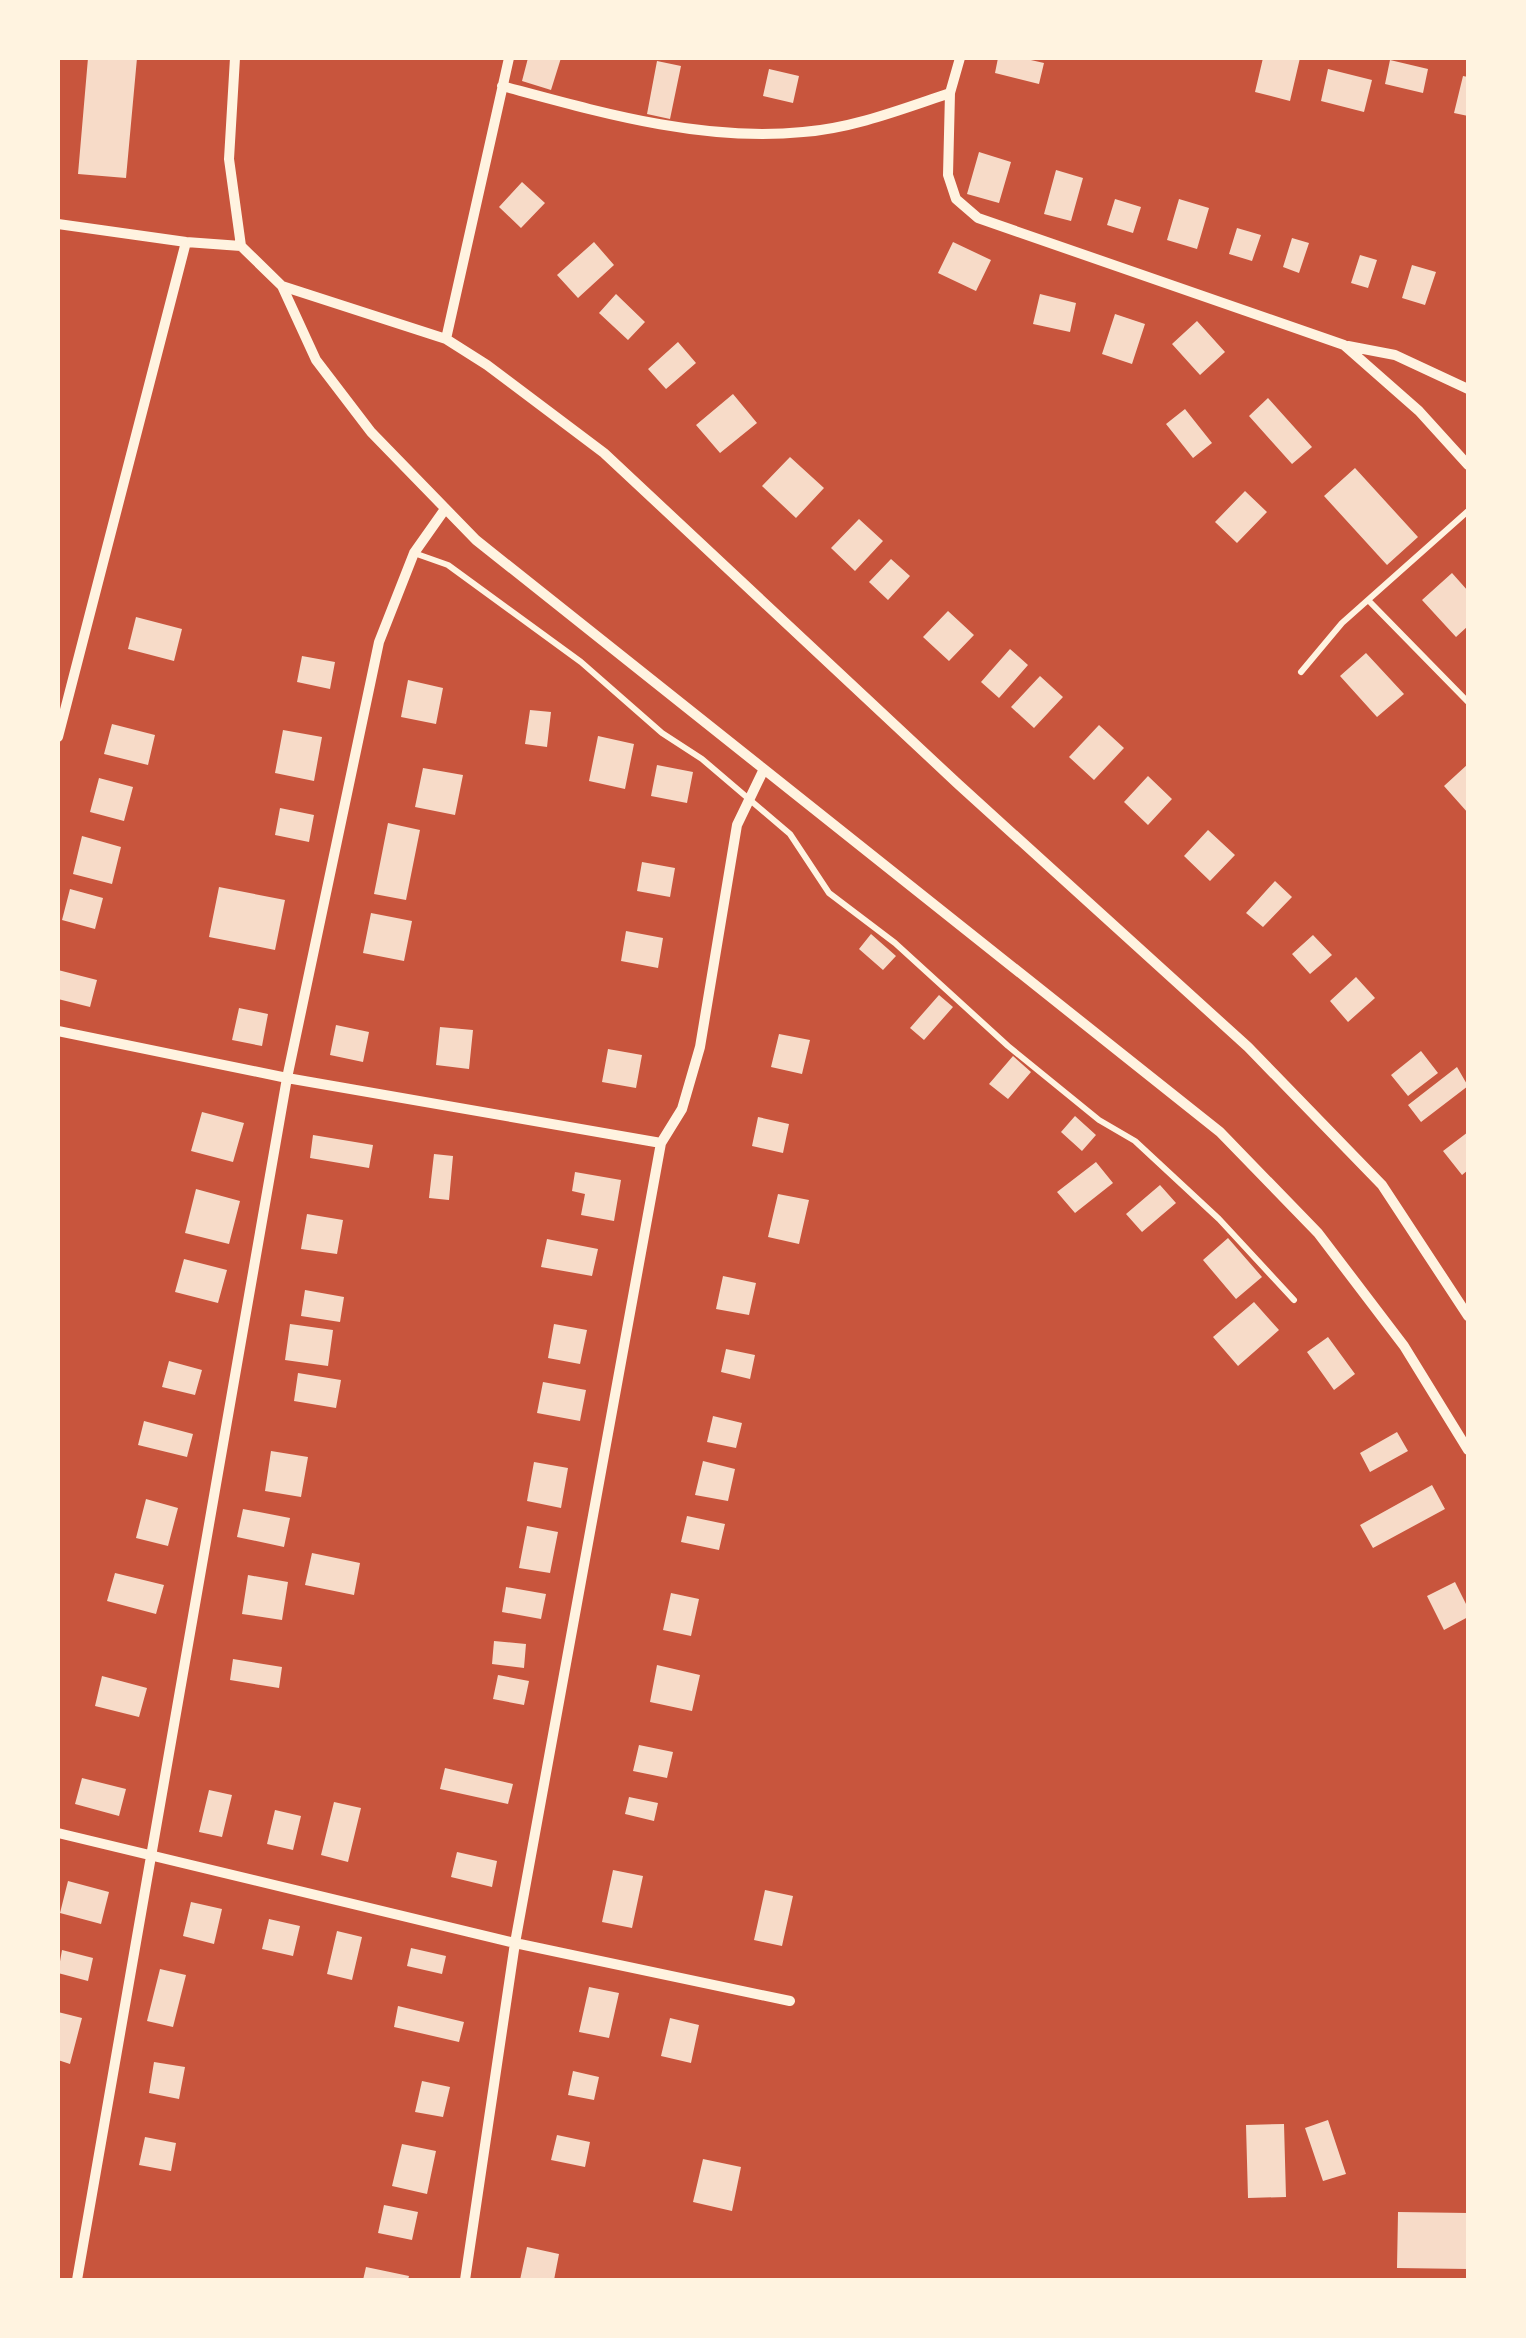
<svg xmlns="http://www.w3.org/2000/svg" width="1526" height="2338" font-family="'Alegreya Sans',sans-serif">
<style>
.building{fill:#f7dbc8}
.lines{fill:none;stroke-linecap:round;stroke-linejoin:round}
.service{stroke:#fff3e0;stroke-width:6}
.minor{stroke:#fff3e0;stroke-width:10}
</style>
<rect width="100%" height="100%" fill="#c8553d"/>
<!-- building -->
<path class="building" d="M88,58H137L126,178L78,174Z
M528,58H561L551,90L522,81Z
M998,58H1022L1044,63L1039,84L995,73Z
M1263,58H1300L1290,101L1255,92Z
M1390,60L1428,69L1423,93L1385,84Z
M657,61L681,66L670,119L647,114Z
M769,69L799,76L793,103L763,96Z
M1328,69L1372,80L1364,112L1321,101Z
M1463,76L1468,77V116L1454,113Z
M979,152L1011,162L999,203L967,194Z
M1056,170L1083,178L1071,221L1044,214Z
M522,182L545,203L521,228L499,207Z
M1115,199L1141,207L1133,233L1107,225Z
M1179,199L1209,208L1197,249L1167,240Z
M1237,228L1261,235L1252,261L1229,254Z
M1292,238L1309,243L1299,273L1283,267Z
M594,242L614,265L578,298L557,275Z
M953,242L991,260L976,291L938,273Z
M1360,255L1377,260L1368,288L1351,283Z
M1412,265L1436,272L1425,305L1402,298Z
M616,294L645,322L628,340L599,313Z
M1040,294L1076,303L1070,332L1033,324Z
M1115,314L1145,324L1132,364L1102,354Z
M1197,321L1225,352L1200,375L1172,344Z
M678,342L696,363L666,389L648,369Z
M733,394L757,423L720,453L696,425Z
M1268,398L1312,447L1292,464L1249,416Z
M1185,409L1212,443L1193,458L1166,424Z
M790,457L824,488L796,518L762,486Z
M1355,468L1418,537L1387,565L1324,496Z
M1245,491L1267,512L1237,543L1215,522Z
M859,519L883,541L855,571L831,548Z
M891,559L910,576L888,600L869,582Z
M1452,573L1468,591V626L1456,637L1422,600Z
M948,611L974,635L949,661L923,637Z
M136,617L182,629L174,661L128,649Z
M1010,649L1028,665L999,698L981,682Z
M1366,653L1404,694L1377,717L1340,676Z
M302,656L335,662L330,689L297,682Z
M1040,676L1063,697L1034,728L1011,707Z
M408,680L443,688L436,724L401,717Z
M530,710L551,712L547,747L525,744Z
M112,724L155,735L148,765L104,754Z
M1099,725L1124,748L1094,780L1069,757Z
M283,730L322,737L314,781L275,773Z
M598,736L634,744L625,789L589,781Z
M1468,764V813L1444,786Z
M657,765L693,772L687,803L651,796Z
M423,768L463,775L455,815L415,807Z
M1148,776L1172,799L1148,825L1124,802Z
M99,778L133,787L124,821L90,812Z
M280,808L314,815L309,842L275,835Z
M388,823L420,830L406,900L374,894Z
M1208,830L1235,855L1210,881L1184,856Z
M82,836L121,847L112,884L73,874Z
M642,862L675,868L670,897L637,891Z
M1275,881L1292,897L1263,927L1246,913Z
M219,887L285,900L275,950L209,937Z
M70,889L103,898L95,929L62,920Z
M371,913L412,921L404,961L363,953Z
M626,931L663,938L658,968L621,961Z
M871,934L896,956L883,970L859,949Z
M1313,935L1332,955L1310,974L1292,954Z
M58,970L97,980L90,1007L58,999Z
M1356,977L1375,998L1348,1022L1330,1001Z
M939,995L953,1007L924,1040L910,1028Z
M239,1008L268,1014L262,1046L232,1040Z
M336,1025L369,1032L363,1062L330,1055Z
M440,1027L473,1030L469,1069L436,1065Z
M779,1034L810,1040L802,1074L771,1067Z
M608,1049L642,1055L636,1088L602,1082Z
M1421,1051L1438,1073L1408,1096L1391,1075Z
M1013,1056L1031,1072L1008,1099L989,1084Z
M1457,1067L1468,1086L1421,1122L1408,1105Z
M202,1112L244,1123L233,1162L191,1151Z
M1075,1116L1096,1135L1082,1151L1061,1132Z
M758,1117L789,1124L783,1153L752,1146Z
M1468,1132V1170L1462,1175L1443,1151Z
M313,1135L373,1145L369,1168L310,1158Z
M434,1154L453,1156L449,1200L429,1198Z
M1096,1162L1113,1183L1075,1213L1057,1192Z
M575,1172L621,1180L614,1221L581,1215L585,1194L572,1191Z
M1160,1185L1176,1203L1142,1232L1126,1214Z
M196,1189L240,1201L229,1244L185,1233Z
M778,1194L809,1200L799,1244L768,1237Z
M307,1214L343,1220L337,1254L301,1249Z
M1228,1238L1262,1277L1236,1299L1203,1260Z
M547,1239L598,1249L592,1276L541,1267Z
M184,1259L227,1270L218,1303L175,1292Z
M723,1276L756,1283L749,1315L716,1309Z
M305,1290L344,1297L340,1322L301,1316Z
M1254,1302L1279,1330L1238,1366L1213,1337Z
M290,1324L333,1330L328,1366L285,1360Z
M554,1324L587,1330L580,1364L548,1358Z
M1328,1337L1355,1374L1334,1390L1307,1352Z
M726,1349L755,1355L750,1379L721,1372Z
M169,1361L202,1370L195,1395L162,1387Z
M298,1373L341,1380L336,1408L294,1401Z
M543,1382L586,1390L580,1421L537,1413Z
M713,1416L742,1423L736,1448L707,1442Z
M144,1421L193,1434L187,1457L138,1445Z
M1397,1432L1408,1451L1370,1472L1360,1453Z
M271,1451L308,1457L301,1497L265,1491Z
M703,1461L735,1469L728,1501L695,1495Z
M534,1462L568,1468L561,1508L527,1501Z
M1432,1485L1445,1509L1373,1548L1360,1525Z
M146,1499L178,1508L168,1546L136,1538Z
M243,1509L290,1518L284,1547L237,1537Z
M687,1516L725,1524L719,1550L681,1542Z
M527,1526L558,1532L550,1573L519,1568Z
M312,1553L360,1563L354,1595L305,1585Z
M115,1573L164,1585L156,1614L107,1601Z
M248,1575L288,1582L282,1620L242,1614Z
M1455,1582L1468,1608V1617L1444,1630L1427,1596Z
M506,1587L546,1594L541,1619L502,1612Z
M671,1593L699,1599L691,1636L663,1630Z
M494,1641L526,1644L524,1668L492,1664Z
M233,1659L282,1667L279,1688L230,1680Z
M657,1665L700,1675L692,1711L650,1702Z
M498,1675L529,1681L524,1705L493,1699Z
M102,1676L147,1688L139,1717L95,1706Z
M639,1745L673,1752L667,1778L633,1771Z
M445,1768L513,1784L508,1804L440,1789Z
M82,1778L126,1789L119,1816L75,1804Z
M209,1790L232,1795L222,1837L199,1832Z
M629,1797L658,1803L654,1821L625,1814Z
M334,1802L361,1808L348,1862L321,1855Z
M275,1810L301,1816L293,1850L267,1844Z
M457,1852L497,1861L492,1887L451,1877Z
M613,1870L643,1876L632,1928L602,1922Z
M68,1881L109,1892L101,1924L60,1913Z
M765,1890L793,1896L782,1946L754,1940Z
M191,1902L222,1909L214,1944L183,1936Z
M269,1919L300,1926L293,1956L262,1949Z
M337,1931L362,1937L352,1980L327,1974Z
M411,1948L446,1956L442,1974L407,1966Z
M62,1950L93,1958L88,1981L58,1973Z
M160,1969L186,1975L173,2027L147,2021Z
M589,1987L619,1993L609,2038L579,2032Z
M398,2006L464,2022L459,2042L394,2027Z
M58,2012L82,2018L70,2064L58,2060Z
M670,2018L699,2025L691,2063L661,2056Z
M154,2062L185,2067L179,2099L149,2093Z
M573,2071L599,2077L594,2100L568,2095Z
M422,2081L450,2087L443,2117L415,2112Z
M1328,2120L1346,2174L1323,2181L1305,2128Z
M1284,2124L1286,2197L1248,2198L1246,2125Z
M557,2135L590,2142L585,2167L551,2160Z
M145,2137L176,2143L171,2171L139,2165Z
M402,2144L436,2151L427,2194L392,2186Z
M703,2159L741,2167L732,2211L693,2202Z
M384,2205L418,2212L412,2240L378,2233Z
M1398,2212L1468,2213V2269L1397,2268Z
M527,2247L559,2254L554,2280H520Z
M366,2267L409,2276L408,2280H363Z"/>
<g class="lines">
<!-- service -->
<path class="service" d="M414,553L448,565L581,662L662,733L702,759L790,834L829,893L895,943L1008,1046L1099,1120L1135,1141L1219,1219L1294,1300
M1369,601L1468,702
M1301,672L1342,623L1468,511"/>
<!-- minor -->
<path class="minor" d="M235,58L229,159L241,246L282,286L316,360L371,432L476,540L1220,1132L1318,1233L1404,1346L1468,1450
M502,86C599,112 701,142 803,132C854,128 902,109 950,93L948,175L956,199L978,218L1344,345L1419,411L1468,465
M950,93L960,58
M58,224L186,242L241,246
M282,286L446,339L487,365L604,453L958,784L1248,1047L1382,1185L1468,1316
M446,339L509,58
M1348,346L1395,355L1468,389
M58,737L186,242
M58,1031L287,1078L661,1143
M58,1833L515,1943L790,2001
M77,2280L287,1078L379,642L414,553L445,509
M465,2280L515,1943L661,1143L682,1109L700,1047L737,825L764,769"/>
</g>
<!-- border -->
<rect width="1526" height="2338" fill="none" stroke="#fff3e0" stroke-width="120"/>
</svg>
